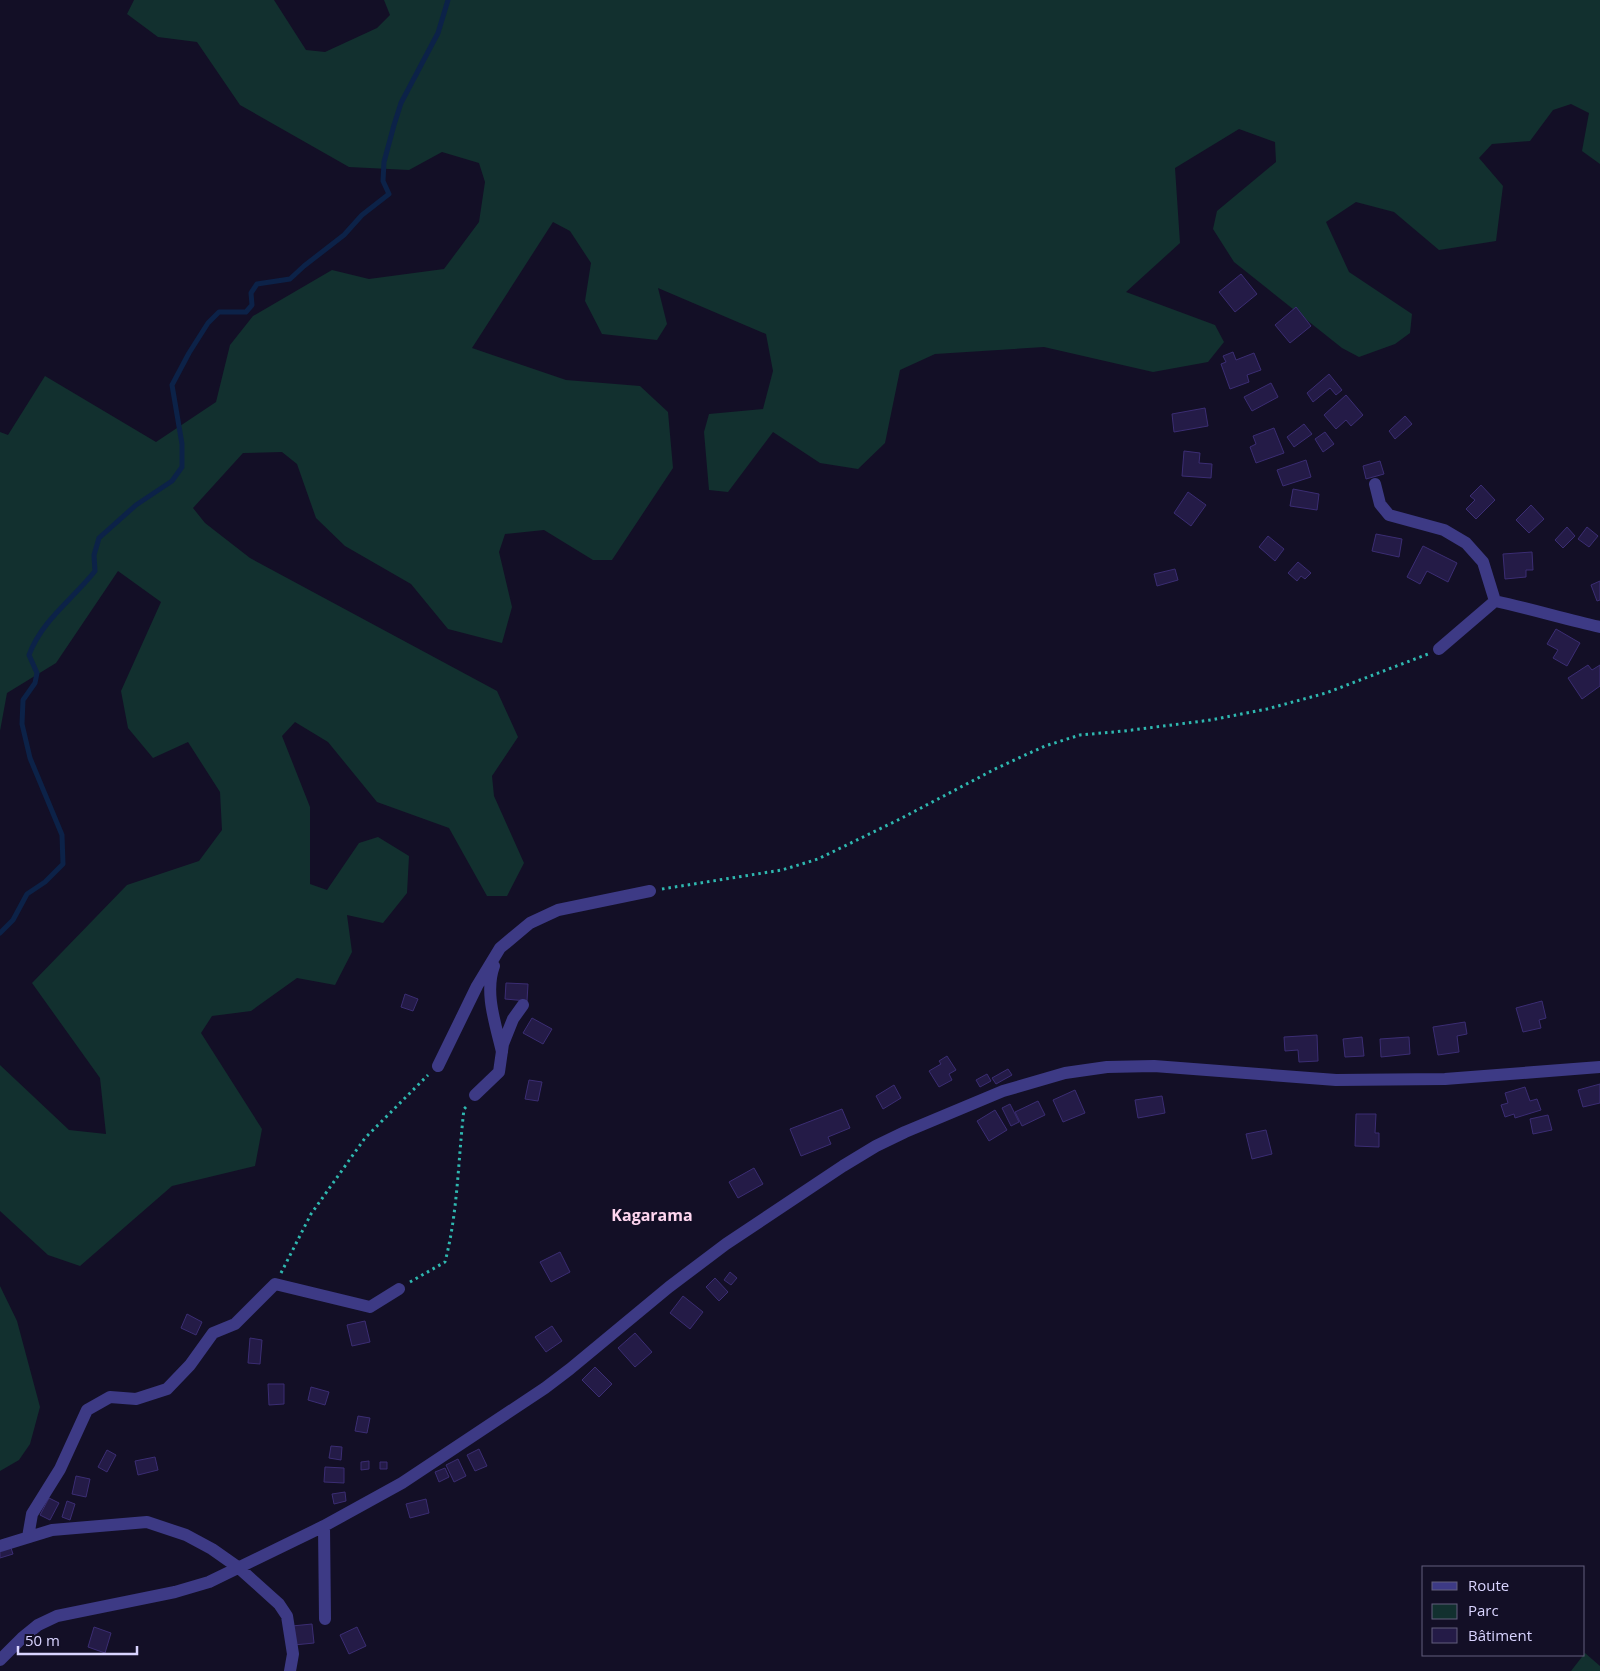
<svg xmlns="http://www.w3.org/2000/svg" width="1600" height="1671" font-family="'Open Sans',sans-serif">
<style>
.green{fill:#12302f}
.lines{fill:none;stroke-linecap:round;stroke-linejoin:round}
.stream{stroke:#0c2248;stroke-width:5}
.building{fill:#241b47;stroke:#3b2d73}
.path{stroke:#2fb8b0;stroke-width:3;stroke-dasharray:2.5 4;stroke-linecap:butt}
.street{stroke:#3d3a85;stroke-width:12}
.labels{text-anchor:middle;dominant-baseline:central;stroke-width:4;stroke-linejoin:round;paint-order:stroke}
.quarter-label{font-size:16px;font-weight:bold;fill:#ffd6f0;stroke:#130f26}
</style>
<rect width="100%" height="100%" fill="#130f26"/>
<!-- green -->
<path class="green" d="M134,0H274L306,50L325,52L377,28L390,15L384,0H1600V164L1582,151L1589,113L1571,104L1553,110L1530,141L1492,144L1479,158L1503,186L1496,241L1439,250L1394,212L1356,202L1326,222L1349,272L1412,314L1410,333L1395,344L1359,357L1342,348L1234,262L1213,229L1217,211L1276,162L1275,142L1239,129L1175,168L1180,243L1126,292L1215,325L1224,342L1208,362L1153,372L1044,347L935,354L900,370L885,443L858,469L820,463L773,432L728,492L709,490L704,432L709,414L763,409L773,371L766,334L658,288L667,324L657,340L602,334L585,301L591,263L570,231L553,222L472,348L566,380L640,386L668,412L673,468L612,560H593L544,530L505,534L499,552L512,607L502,643L448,629L411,584L345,546L316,518L297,464L282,452L243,453L193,508L205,523L250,558L497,691L518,737L492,776L494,796L524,863L507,896H487L449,828L377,802L328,742L295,722L282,736L310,807V884L327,890L359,843L378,837L409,856L407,893L383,923L347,915L352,952L335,985L297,978L251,1011L212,1016L201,1033L262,1129L255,1166L172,1186L80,1266L48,1255L0,1211V1065L69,1130L106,1134L100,1078L32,983L127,885L199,861L222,830L220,792L188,742L153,758L128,728L121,691L161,602L118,571L56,663L7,693L0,731V432L8,435L45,376L156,442L216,402L230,345L253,316L332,270L369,279L444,269L479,222L485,182L479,163L442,152L409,170L349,167L240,105L197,42L158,37L127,14Z
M0,1286L17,1321L40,1407L30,1444L19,1460L0,1471Z
M1585,1653L1600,1666V1671H1571Z"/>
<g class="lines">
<!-- stream -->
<path class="stream" d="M0,933L13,920L27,894L45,882L63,864L62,835L30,758L22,724L23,700L35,683L37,673L29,655C42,620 73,599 95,571L94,555L99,538L136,505L172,481L182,467V444L172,385L189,353L208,323L219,312H246L252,305L251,293L257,284L290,279L304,266L344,235L362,215L389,194L383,181L384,162L394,125L401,103L438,33L448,0"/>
</g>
<!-- building -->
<path class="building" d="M1241,274L1257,294L1235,312L1219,292Z
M1296,307L1311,326L1290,343L1275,325Z
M1233,352L1236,360L1254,353L1261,370L1247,375L1249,382L1230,389L1221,364L1226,362L1223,356Z
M1329,374L1342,390L1336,395L1330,388L1313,402L1307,393Z
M1271,383L1278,397L1252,411L1244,397Z
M1346,395L1363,415L1351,426L1346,420L1336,429L1324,415Z
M1205,408L1208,426L1174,432L1172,414Z
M1405,416L1412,424L1395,439L1389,431Z
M1304,424L1312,434L1294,447L1287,437Z
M1274,428L1284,453L1256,463L1250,447L1256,444L1253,436Z
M1325,432L1334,444L1323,452L1315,439Z
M1184,451L1200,453L1199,463L1212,464L1211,478L1182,476Z
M1306,460L1311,477L1283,486L1277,470Z
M1380,461L1384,474L1366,479L1363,466Z
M1481,485L1495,500L1476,519L1466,509L1475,500L1470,496Z
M1293,489L1319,494L1317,510L1290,506Z
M1188,492L1206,505L1191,526L1174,513Z
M1531,505L1544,519L1529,533L1516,520Z
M1567,527L1575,536L1563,548L1555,540Z
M1587,527L1598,536L1589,547L1578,539Z
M1376,534L1402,539L1399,557L1372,551Z
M1268,536L1284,549L1275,561L1259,547Z
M1423,546L1457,563L1448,582L1427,571L1420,584L1407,577Z
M1532,552L1533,570H1526V577L1505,579L1503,554Z
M1298,562L1311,573L1305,579L1301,576L1297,581L1288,573Z
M1175,569L1178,580L1157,586L1154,574Z
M1600,581V600L1597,601L1591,585Z
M1556,629L1580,643L1567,666L1553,658L1558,650L1547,644Z
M1588,665L1592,670L1600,665V686L1582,699L1568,678Z
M506,983L528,984L527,1001L505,999Z
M405,994L418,999L413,1011L401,1007Z
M1542,1001L1546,1018L1539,1020L1541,1028L1523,1032L1516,1008Z
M532,1018L552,1029L543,1044L523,1033Z
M1465,1022L1467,1034L1457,1036L1459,1052L1438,1055L1433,1027Z
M1317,1035L1318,1061L1299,1062L1298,1050L1285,1051L1284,1037Z
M1362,1037L1364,1056L1345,1057L1343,1039Z
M1409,1037L1410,1054L1381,1057L1380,1039Z
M947,1056L956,1070L949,1074L952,1080L939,1087L929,1071L941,1064L939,1061Z
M1008,1069L1012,1075L996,1084L992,1078Z
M987,1074L991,1081L980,1087L976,1080Z
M529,1080L542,1082L538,1101L525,1099Z
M1600,1084V1103L1583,1107L1578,1090Z
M894,1085L901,1098L883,1109L876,1096Z
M1525,1087L1530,1101L1537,1099L1541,1110L1515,1118L1514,1114L1505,1117L1501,1105L1508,1103L1505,1093Z
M1075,1090L1085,1113L1063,1122L1053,1100Z
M1162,1096L1165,1113L1138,1118L1135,1100Z
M1038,1101L1045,1115L1022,1126L1015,1112Z
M1010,1104L1019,1122L1011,1126L1002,1108Z
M842,1109L850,1128L828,1137L831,1144L801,1156L790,1129Z
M995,1110L1007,1130L989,1141L977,1121Z
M1356,1114H1376L1375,1133H1379V1147L1355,1146Z
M1548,1115L1552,1130L1533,1134L1530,1119Z
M1266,1130L1272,1154L1252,1159L1246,1134Z
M754,1168L763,1184L738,1198L729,1182Z
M560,1252L570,1272L551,1282L540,1262Z
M730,1272L737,1278L731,1285L724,1280Z
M715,1278L728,1292L719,1301L706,1287Z
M683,1296L703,1312L690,1329L670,1313Z
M187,1314L202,1322L196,1335L181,1328Z
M365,1321L370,1342L352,1346L347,1325Z
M552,1326L562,1341L546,1352L535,1337Z
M635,1333L652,1352L635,1367L618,1348Z
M250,1338L262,1340L260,1364L248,1363Z
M595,1367L612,1384L599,1397L582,1380Z
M268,1384H284V1404L269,1405Z
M311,1387L329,1392L325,1405L308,1400Z
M358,1416L370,1418L367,1433L355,1431Z
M331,1446L342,1447L341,1460L329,1458Z
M479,1449L487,1466L475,1471L467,1455Z
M107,1450L116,1455L107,1472L98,1467Z
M155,1457L158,1470L138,1475L135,1461Z
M458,1459L466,1476L454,1482L446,1465Z
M369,1461V1469L361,1470V1462Z
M380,1462H387V1469H380Z
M325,1467L344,1468V1483L324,1482Z
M445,1468L449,1477L439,1482L435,1472Z
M76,1476L90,1479L86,1497L72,1494Z
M345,1492L346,1501L334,1504L332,1494Z
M49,1498L59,1503L50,1520L40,1515Z
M426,1499L429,1513L410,1518L406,1504Z
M67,1501L75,1504L70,1520L62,1517Z
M10,1545L13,1554L0,1558V1549Z
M312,1624L314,1643L294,1645L292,1626Z
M94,1627L111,1633L105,1653L88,1647Z
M357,1627L366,1646L349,1654L340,1635Z"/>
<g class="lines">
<!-- path -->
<path class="path" d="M662,889L782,870L818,859L900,819L997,768L1045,746L1080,735L1124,731L1211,720L1267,709L1326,693L1428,654
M281,1273L311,1214L365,1138L428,1075
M410,1282L445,1262C458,1212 458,1160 464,1109L467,1106"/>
<!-- street -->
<path class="street" d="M1375,484L1380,504L1389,515L1444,530L1466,543L1483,562L1495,601C1531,609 1565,619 1600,627
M1439,649L1495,601
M494,966C484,993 496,1025 502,1052
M438,1066L477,986L500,948L530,923L558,910L650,891
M475,1095L499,1072L503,1044L513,1019L523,1005
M324,1526L325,1619
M28,1537L32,1514L60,1469L87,1410L110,1397L136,1399L167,1389L190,1365L213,1333L235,1324L275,1284L370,1307L399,1289
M0,1546L52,1530L147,1522L186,1535L212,1549L239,1568L279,1604L287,1616L293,1654L290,1671
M0,1660L22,1638L38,1625L57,1616L175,1592L209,1582L324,1526L402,1483L545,1388L570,1369L669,1287L726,1244L843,1166L876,1146L905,1132L1003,1091L1065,1073L1107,1067L1154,1066L1336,1080L1445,1079L1600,1067"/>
</g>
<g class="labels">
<!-- quarter labels -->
<g class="quarter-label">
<text x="652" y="1215">Kagarama</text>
</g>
</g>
<!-- legend -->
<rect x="1422" y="1566" width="162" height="90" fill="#130f26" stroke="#625e7d"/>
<rect x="1432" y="1582" width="25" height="8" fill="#3d3a85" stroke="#625e7d"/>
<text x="1468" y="1591" font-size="15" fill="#d9d4ff">Route</text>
<rect x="1432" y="1604" width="25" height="15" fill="#12302f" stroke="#625e7d"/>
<text x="1468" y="1616" font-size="15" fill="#d9d4ff">Parc</text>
<rect x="1432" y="1628" width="25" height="15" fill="#241b47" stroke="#625e7d"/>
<text x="1468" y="1641" font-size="15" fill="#d9d4ff">Bâtiment</text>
<!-- scale -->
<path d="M18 1646v8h119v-8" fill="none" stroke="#d9d4ff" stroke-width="2.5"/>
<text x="25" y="1646" font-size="15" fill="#d9d4ff" stroke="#130f26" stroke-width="4" paint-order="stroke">50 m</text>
</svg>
